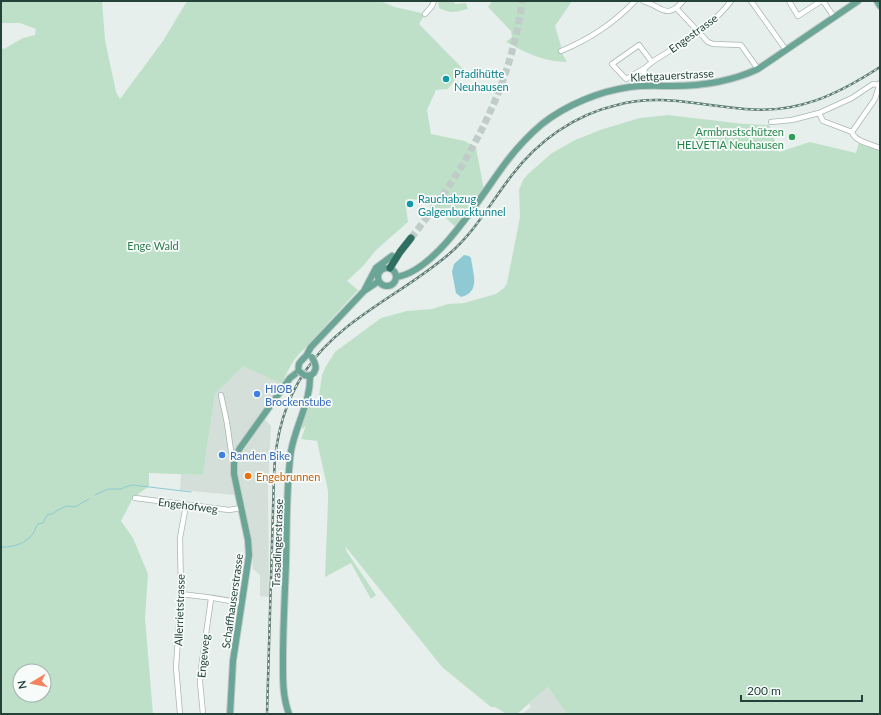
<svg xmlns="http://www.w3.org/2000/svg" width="881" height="715" font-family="Lato,sans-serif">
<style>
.built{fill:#d4dfda}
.green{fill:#bfe0c8;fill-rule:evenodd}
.water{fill:#8ec9d4}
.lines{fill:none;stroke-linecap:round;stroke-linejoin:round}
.stream{stroke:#8ec9d4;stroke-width:1}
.highway-tunnel{stroke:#bfccc8;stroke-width:7;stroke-dasharray:7 3.5;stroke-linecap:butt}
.minor-casing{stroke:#a8b8b2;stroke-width:6}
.major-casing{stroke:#c2cac8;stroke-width:8}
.highway-casing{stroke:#c2cac8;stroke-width:8}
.minor{stroke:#fff;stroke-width:4.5}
.major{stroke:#6aa596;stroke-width:6}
.highway{stroke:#2f6f62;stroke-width:7}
.rail-casing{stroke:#5f7d75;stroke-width:2.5}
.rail{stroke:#f7fbf9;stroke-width:1;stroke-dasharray:3;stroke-linecap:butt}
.major-bridge-casing{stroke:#c2cac8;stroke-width:8;stroke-linecap:butt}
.major-bridge{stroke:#6aa596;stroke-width:6}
.culture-dot{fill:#0f9aa8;stroke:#f7fbf9;stroke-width:1.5}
.leisure-dot{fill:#2e9e5b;stroke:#f7fbf9;stroke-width:1.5}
.shop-dot{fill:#3f7fe0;stroke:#f7fbf9;stroke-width:1.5}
.food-dot{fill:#e8710a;stroke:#f7fbf9;stroke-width:1.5}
.labels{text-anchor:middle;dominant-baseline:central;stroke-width:3.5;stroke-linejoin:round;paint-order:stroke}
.street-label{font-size:11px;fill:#24423a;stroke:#f7fbf9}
.culture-label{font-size:11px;fill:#0d838f;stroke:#f7fbf9;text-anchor:start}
.leisure-label{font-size:11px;fill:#27864d;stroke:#f7fbf9;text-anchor:end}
.park-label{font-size:11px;fill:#2d7a4b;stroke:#f7fbf9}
.shop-label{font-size:11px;fill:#366cbe;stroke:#f7fbf9;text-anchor:start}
.food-label{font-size:11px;fill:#c56008;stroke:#f7fbf9;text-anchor:start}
</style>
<rect width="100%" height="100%" fill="#e6efeb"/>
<!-- built -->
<path class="built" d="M243,365L282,384L236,453L233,482L235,495L180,490L181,474L203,475L215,394Z
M265,419L271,426L268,488L269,597L260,596V575L253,569L250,531L237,476V468L241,454Z
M548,687L567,714H522L531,707L529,704Z"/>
<!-- green -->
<path class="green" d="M1,1H102L105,40L116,92L120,99L163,41L187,1H380L395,7L425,14L419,24L463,69L448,89L436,90L427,110L431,134L465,141L476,148L484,190L456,227C442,215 424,195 405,200L408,222L376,250L363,266L347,281L358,290L306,347C293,359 289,368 282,384L243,366L215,394L203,475L149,473V486L133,498L121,521L133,538L148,574L145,618L153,714H1V48L4,49L23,38L35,35L36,29L20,23H1ZM20,671H44V695H20Z
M438,1H450V2H454L455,4L466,3L468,9C455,12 451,14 439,8Z
M492,1H572L555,26L561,46L560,50L567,62C544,62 526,53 506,42L512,37L511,31L488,7Z
M668,115L744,124L769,125L779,152L810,142L856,153L859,142L880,151V714H567L548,687L517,714H506L495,707H491L442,667L345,546L347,552L376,595L371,599L351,563L325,577L328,503V491L317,441L301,439L306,426L302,429L301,425L312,399L316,398L315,405L319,406V396L322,375L326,366L335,352L381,318L407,311L432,309L448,304L464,303L496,294L504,288L507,283L520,217L519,190L523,180L528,174L552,153L575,140L603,129L640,118Z"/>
<!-- water -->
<path class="water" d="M464,255L469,256L471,258C473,274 481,292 461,297L456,293L452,272L454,264Z"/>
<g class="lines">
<!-- stream -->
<path class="stream" d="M95,495L108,489H121L125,487L133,485L191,492
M1,547C12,548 28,543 34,532C36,529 35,527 38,524L43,523L47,515L52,514L58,510L67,506L75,507L89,499"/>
<!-- highway-tunnel -->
<path class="highway-tunnel" d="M411,238C466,169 511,90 522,1"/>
<!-- minor casing -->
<g class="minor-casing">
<path id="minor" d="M643,1C662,6 666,21 683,1
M751,1L786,50
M789,1L798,16L821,1
M823,1L834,17
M677,9L708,42L713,44L741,45L758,69
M425,14L432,6L434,1
M561,51C588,40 615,22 635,1
M645,68L626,79L612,64L639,45L652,62
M880,83L875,99L852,132C854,141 871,144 880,148
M641,86L645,68L652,62C677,46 714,25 731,1
M819,113L823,121L852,132
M771,122L792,120L819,113L852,98L873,84L879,85
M221,395L227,423L231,451L232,455L235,457
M135,498L229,510L241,508
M181,594C202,596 222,599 242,603
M180,714L176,667L181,594L180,538L186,505
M203,714L200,682L201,669L211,599"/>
</g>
<!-- major casing -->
<g class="major-casing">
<path id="major" d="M877,1L880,6
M378 277a9 9 0 1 1 18 0a9 9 0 1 1-18 0Z
M396,277C437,272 483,192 507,161C517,148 529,135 542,124C566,105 600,91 630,87C644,85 659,86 673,86C703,86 730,82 758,69L858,1
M365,289L376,268L392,256
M230,714L233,661L249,555L248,540L234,474V464L235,457L240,448L290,378L299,371C297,363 301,361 306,356C308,353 309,350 311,347L364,291L379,281
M289,714C282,695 283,677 283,657C283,626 285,594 286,563C287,526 286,488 291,451C296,424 311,401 310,375"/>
</g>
<!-- highway casing -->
<g class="highway-casing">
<path id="highway" d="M390,268L400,252L411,238"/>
</g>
<!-- minor -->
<use href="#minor" class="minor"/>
<!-- major -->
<use href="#major" class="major"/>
<!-- highway -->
<use href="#highway" class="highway"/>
<!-- rail casing -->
<g class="rail-casing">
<path id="rail" d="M267,714L274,476C275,438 284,402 306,370C341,318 403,294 449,254C475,232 491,202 512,175C538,141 574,115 617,105C661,93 700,106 745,109C797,114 837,95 880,67"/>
</g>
<!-- rail -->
<use href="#rail" class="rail"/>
<!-- major-bridge casing -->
<g class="major-bridge-casing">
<path id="major-bridge" d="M312,357C315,364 318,367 313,374
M299,371L304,375L308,376"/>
</g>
<!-- major-bridge -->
<use href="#major-bridge" class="major-bridge"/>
</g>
<!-- markers -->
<g class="culture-dot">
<circle cx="446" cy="79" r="4"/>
<circle cx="410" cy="204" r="4"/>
</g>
<circle class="leisure-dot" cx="792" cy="137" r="4"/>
<g class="shop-dot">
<circle cx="257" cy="394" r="4"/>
<circle cx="222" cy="455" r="4"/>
</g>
<circle class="food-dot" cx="248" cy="476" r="4"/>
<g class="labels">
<!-- street labels -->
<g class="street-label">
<text transform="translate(693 33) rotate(-36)">Engestrasse</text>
<text transform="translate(672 75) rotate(-3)">Klettgauerstrasse</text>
<text transform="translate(188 505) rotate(7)">Engehofweg</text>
<text transform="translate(277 543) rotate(-88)">Trasadingerstrasse</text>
<text transform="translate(232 601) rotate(-82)">Schaffhauserstrasse</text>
<text transform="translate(179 610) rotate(-88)">Allerrietstrasse</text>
<text transform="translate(203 656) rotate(-84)">Engeweg</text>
</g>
<!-- culture labels -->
<g class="culture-label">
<text x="454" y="73">Pfadihütte<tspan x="454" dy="13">Neuhausen</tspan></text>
<text x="418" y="198">Rauchabzug<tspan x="418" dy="13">Galgenbucktunnel</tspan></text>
</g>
<!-- leisure labels -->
<g class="leisure-label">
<text x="784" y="131">Armbrustschützen<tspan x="784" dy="13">HELVETIA Neuhausen</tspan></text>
</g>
<!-- park labels -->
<g class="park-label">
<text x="153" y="245">Enge Wald</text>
</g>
<!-- shop labels -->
<g class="shop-label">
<text x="265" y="388">HIOB<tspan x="265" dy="13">Brockenstube</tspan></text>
<text x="230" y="455">Randen Bike</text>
</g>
<!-- food labels -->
<g class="food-label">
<text x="256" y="476">Engebrunnen</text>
</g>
</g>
<!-- border -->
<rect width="881" height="715" fill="none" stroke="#24423a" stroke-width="4"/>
<!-- north arrow -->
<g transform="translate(32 683) rotate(260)"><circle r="19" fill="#f7fbf9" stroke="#a3b1ad"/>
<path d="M0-3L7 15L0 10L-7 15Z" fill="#f4845f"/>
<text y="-6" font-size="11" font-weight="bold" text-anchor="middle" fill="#24423a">N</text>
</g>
<!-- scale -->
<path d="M741 695v6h121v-6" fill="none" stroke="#24423a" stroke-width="2"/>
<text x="747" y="695" font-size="12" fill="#24423a" stroke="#f7fbf9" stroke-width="3" paint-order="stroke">200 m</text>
</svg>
